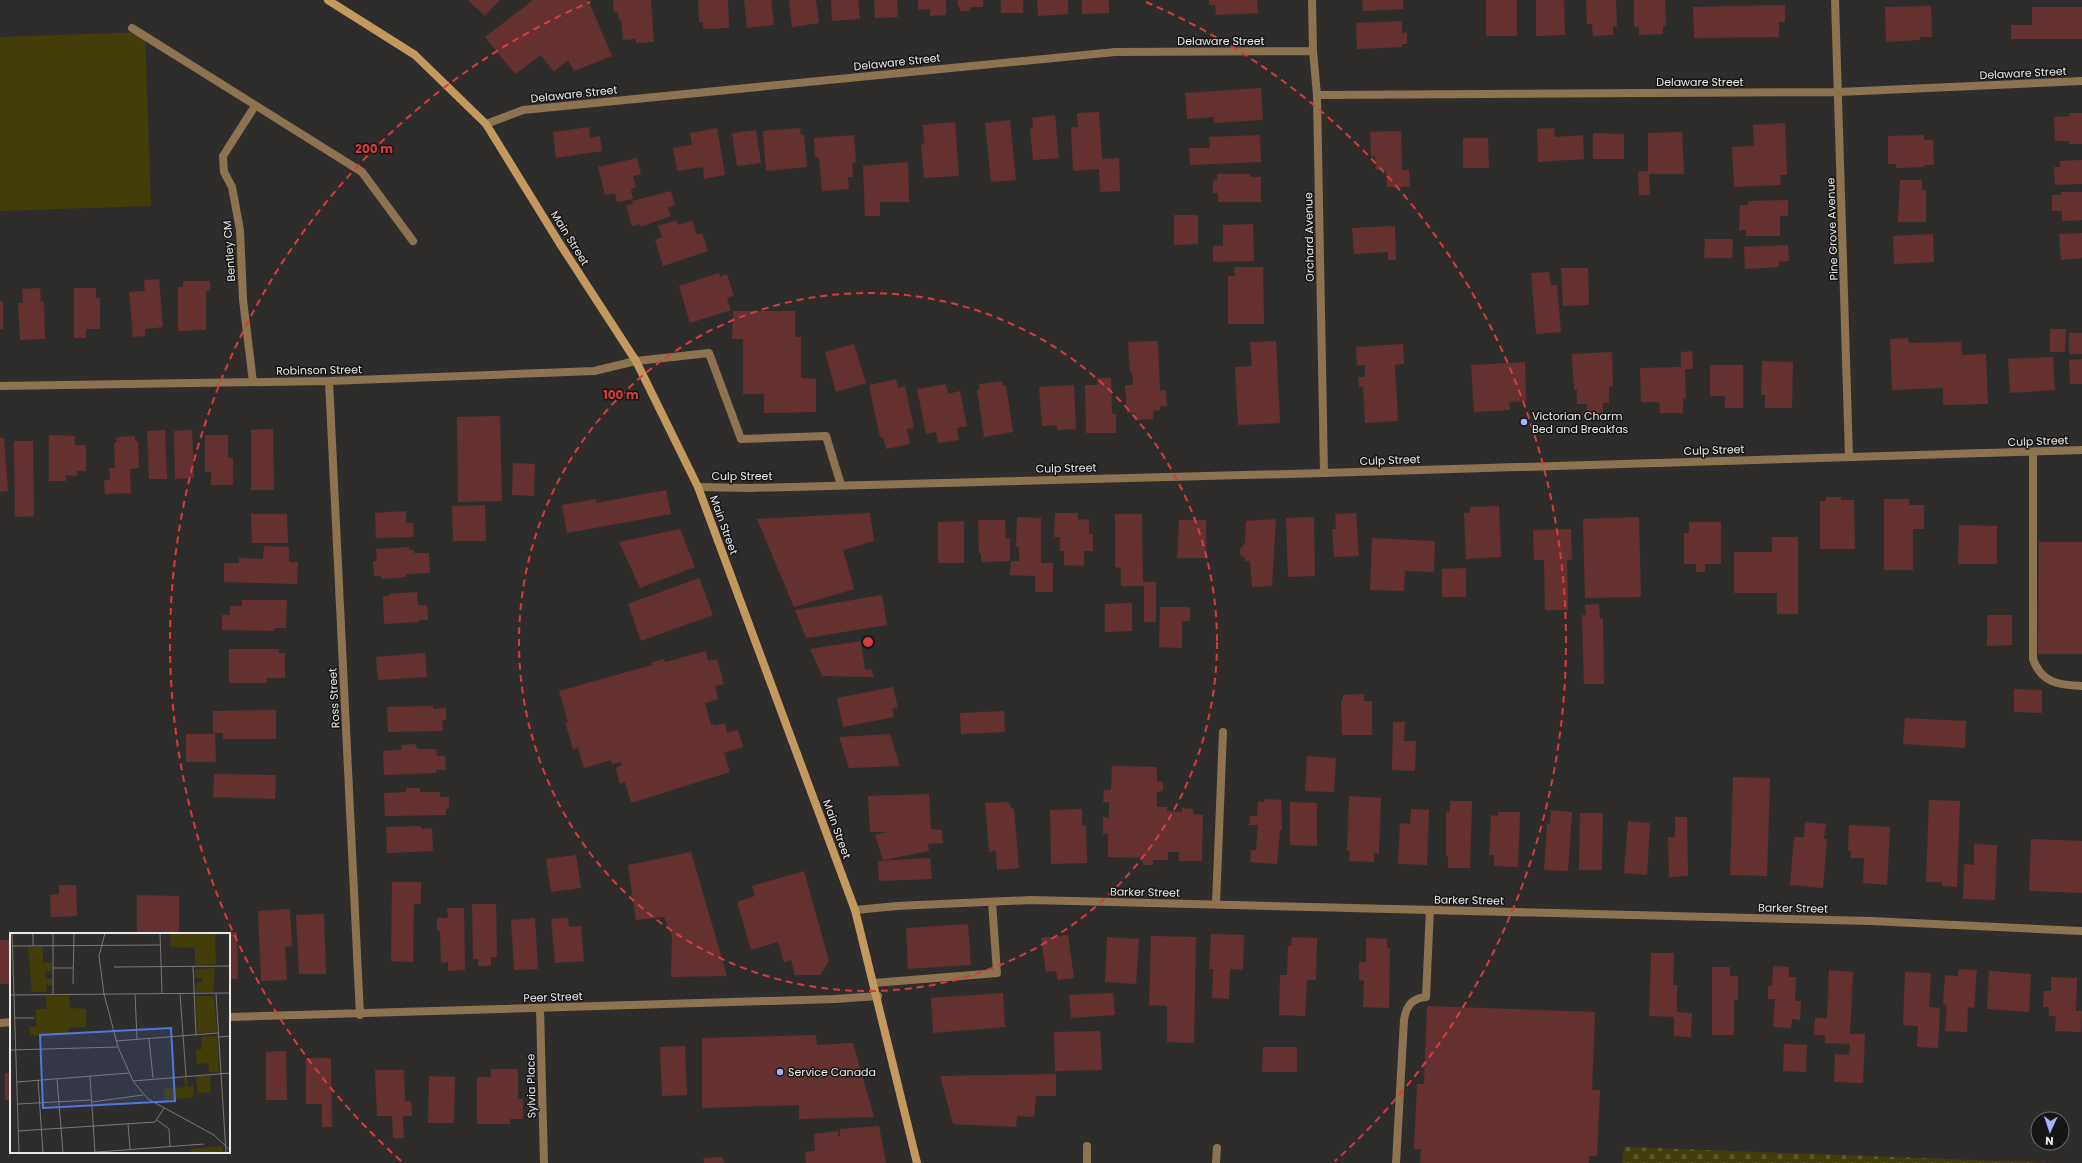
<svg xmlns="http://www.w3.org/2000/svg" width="2082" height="1163" font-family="Poppins,sans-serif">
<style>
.cemetery{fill:url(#cemetery-stones)}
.park{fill:#433d0a}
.building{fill:#653130}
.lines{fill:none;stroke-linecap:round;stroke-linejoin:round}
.lane{stroke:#8d734f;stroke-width:8}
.street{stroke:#8d734f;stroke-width:8}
.secondary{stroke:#c4995e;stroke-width:8}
.ring{fill:none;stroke:#d83b3b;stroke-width:2;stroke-dasharray:7 5}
.poi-dot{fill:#a3b2fd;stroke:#161515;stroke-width:1.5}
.labels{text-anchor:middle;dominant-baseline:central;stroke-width:3;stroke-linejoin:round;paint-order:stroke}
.street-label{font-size:11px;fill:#ebe9e8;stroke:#161515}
.poi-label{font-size:11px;fill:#ebe9e8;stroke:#161515;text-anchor:start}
.inset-road{fill:none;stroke:#7a7877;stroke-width:1}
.view{fill:#5075dc;fill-opacity:0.15;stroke:#5075dc;stroke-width:2}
.inset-edge{fill:none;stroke:#ebe9e8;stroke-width:2}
.centre{fill:#d83b3b;stroke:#161515;stroke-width:2}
.ring-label{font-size:12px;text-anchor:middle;font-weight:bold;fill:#d83b3b;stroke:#161515;stroke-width:3;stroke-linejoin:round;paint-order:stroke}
</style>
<defs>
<pattern id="cemetery-stones" width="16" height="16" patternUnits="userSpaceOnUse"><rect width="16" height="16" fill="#433d0a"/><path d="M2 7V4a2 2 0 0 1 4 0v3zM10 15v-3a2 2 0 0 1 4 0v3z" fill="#5e592e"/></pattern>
</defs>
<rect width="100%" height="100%" fill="#2f2d2c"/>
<!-- cemetery -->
<path class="cemetery" d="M1624,1147L2053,1163H1622Z"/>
<!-- park -->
<path class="park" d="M145,32L151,206L0,211V37Z"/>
<!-- building -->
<path class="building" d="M468,0H500L485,16Z
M533,0H588L612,56L574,71L568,60L554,72L541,55L515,74L485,37Z
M613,0H651L654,42L636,43V39L623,40L621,20H619L618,12H614Z
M698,0H728L729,28L703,29V22H699Z
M744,0H771L774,25L747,28Z
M789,0H816L819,23L792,27Z
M831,0H858L860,19L832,21Z
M874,0H897L898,17L875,18Z
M918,0H946V15L930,16V9L918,10Z
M958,0H983V7H970V11H960V7H958Z
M1001,0H1023V13H1001Z
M1037,0H1068V14L1038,16Z
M1082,0H1109V13L1082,14Z
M1209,0H1257L1258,13L1216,15L1215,5H1209Z
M1362,0H1403V9L1363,11Z
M1486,0H1517V36H1486Z
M1536,0H1564L1565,35L1536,36Z
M1586,0H1616L1617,26H1613V35L1593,36L1592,24H1587Z
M1634,0H1665L1666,26L1663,27V34L1639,35V26L1634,27Z
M1785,5V22H1779V37L1694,38L1693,7Z
M1931,6L1932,37H1919L1920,40L1886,42L1885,7Z
M2032,7H2082V39H2011V25H2032Z
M1402,21V33L1407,32V44H1402V47L1357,49L1356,23Z
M1261,88L1263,120L1214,123V117L1187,119L1185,93Z
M1099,112L1102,159L1119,158L1120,191L1100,192L1099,169L1073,171L1071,127H1078L1077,113Z
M2069,113H2082V144H2069V141H2055L2054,117L2069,116Z
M1055,115L1059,158L1033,160L1030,128H1033L1032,118Z
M1010,120L1016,180L991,182L985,123Z
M955,122L959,176L924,178L921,144H924L923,125Z
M1785,123L1787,175H1780L1781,185L1734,187L1732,147L1754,146L1753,125Z
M589,127L590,138L600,136L602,151L556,158L553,132Z
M717,128L725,175L704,179L703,167L677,171L673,148L692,145L690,133Z
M800,128L801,135H804L807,167L766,171L763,131Z
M1554,128L1555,137L1583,135L1584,159L1538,162L1537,129Z
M756,130L761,163L737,166L732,133Z
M1401,131L1402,170H1409L1410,187H1387L1386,170H1376L1375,156H1371L1370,132Z
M1682,132L1684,174H1649L1650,195H1639L1638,172L1648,171V133Z
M1593,133L1624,134V159H1593Z
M854,135L856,162L852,163L853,177H848L849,189L822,191L819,157H815L814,138Z
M1260,135L1261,162L1190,165L1189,148H1210L1209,137Z
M1924,135V140H1933L1934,165H1924L1925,167L1896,168V164H1888V136Z
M1463,138H1488L1489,168H1463Z
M637,158L641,174L633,176L636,187L631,189L633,199L617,202L615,193L605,195L598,167Z
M2082,160V184L2055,185L2054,167H2060V161Z
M908,162L909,202H880V216H865L863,166Z
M1217,174H1250V177H1261V202H1218V193H1213V180L1217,181Z
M1900,180H1922V190H1926V222H1898Z
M671,191L675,205L668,208L671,216L640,227L639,224L632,226L626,206L633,204L632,201Z
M2061,192H2082V220L2062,221V211H2052V195H2061Z
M1788,200V216H1780V236H1746V230H1739L1740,205H1748V201Z
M1174,215H1198V244L1174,245Z
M676,220L678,225L692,221L697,235L702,233L708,251L663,266L655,240L662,237L658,226Z
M1253,224L1254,261L1213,262V246H1223V225Z
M1395,226L1396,260H1388V252L1354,254L1352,228Z
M2082,233V258L2061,260L2059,234Z
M1933,234L1934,262L1894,264L1893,236Z
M1705,239H1733L1732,258H1704Z
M1788,245L1789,261L1779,262V267L1745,269L1744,247Z
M1234,267H1263L1264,324H1228V276H1235Z
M1561,268H1588L1589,305L1563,306Z
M1549,272L1551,285H1557L1561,332L1536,334L1531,273Z
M719,273L720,277L727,274L734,296L727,298L731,310L690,323L679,286Z
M159,279L163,327L145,329V336L133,337L129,292L145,291L144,280Z
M183,281H210V291H206V330L178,331V287H183Z
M40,288L41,302H44L45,339L20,340L18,303H23L22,289Z
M74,288H96V298H100V329H86V338H74Z
M0,301H3V329H0Z
M733,311H795V337H801V378L816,379V412L764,413V394H743V339H732Z
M2050,329H2066L2065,352H2050Z
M2069,333H2082V354H2069Z
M1908,338L1909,343L1961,342L1962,355L1986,354L1988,404L1943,405V388L1892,390L1890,339Z
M1158,341L1160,391L1166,390L1167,406H1160V410L1153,411V419L1135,420V413H1127L1125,385H1133L1132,372H1130L1128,342Z
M1276,341L1280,423L1238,425L1235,367L1252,366L1250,342Z
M854,344L866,383L836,392L825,352Z
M1403,344L1404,364L1395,365L1398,421L1365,423L1363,387H1359L1358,377H1365V365H1357L1356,347Z
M1692,351L1693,369H1685L1686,398H1683V413H1660L1659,402H1641L1640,368L1681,367V352Z
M1612,352L1613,386L1609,387V403H1603V414L1587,415V404H1577V390H1574L1572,354Z
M2053,357L2055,390L2010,393L2008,359Z
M2082,359V384H2070L2069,360Z
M1762,361L1793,362L1792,408H1765V395H1761Z
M1525,362L1526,401L1509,402L1510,410L1474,412L1471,365Z
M1710,365H1743V408H1725V396H1710Z
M1097,378H1111L1112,414H1116V433H1086L1085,385H1097Z
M896,379L898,388L905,386L914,428L907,429L910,444L886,449L883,437H880L869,385Z
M1002,381L1003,386H1006L1013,432L984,437L977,390L980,389L979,384Z
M946,384L948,394L960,391L967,426L957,428L959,440L938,443L936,432L926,434L917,389Z
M1074,385L1076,429L1057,430V425L1042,426L1039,387Z
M500,416L502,501L458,502L457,417Z
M273,429L274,490H251V430Z
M165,430L167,479H149L147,431Z
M192,430L194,478L175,479L174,431Z
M49,435L75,436V445H86V471H77V476L66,475V481H49Z
M205,435H228V458H233V485H211V472H205Z
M135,436V441L138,442L139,468L130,469L131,493L105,494L104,480H110L109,468H115L114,443L117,442L116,437Z
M0,438H4L8,491L0,492Z
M14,441H33L34,516L15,517Z
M513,463L535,464L534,496L512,495Z
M666,490L671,514L567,533L562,505L596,499V503Z
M1826,497H1841V500H1854L1855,549H1820V501H1826Z
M1884,499H1909V505H1924V529H1913V570H1884Z
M485,505L486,541H453L452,506Z
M1499,506L1501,557L1466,559L1464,513H1470V507Z
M406,511V523H413L414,537L376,538L375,513Z
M870,513L874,541L843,550L854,589L794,607L757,519Z
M1055,513H1078V520L1089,519V534H1093V551H1084V566L1064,565V551H1060V537H1054Z
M1356,513L1359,556L1334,557L1332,529H1336L1335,514Z
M251,514H287L288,543H252Z
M1115,514H1142L1143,582H1156V622H1144V586H1121V568L1115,567Z
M1017,517L1041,518V563H1053V592H1035V576L1010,575L1011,561H1019V547H1016Z
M1314,517L1315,576L1288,577L1286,518Z
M1639,517L1641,597L1585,598L1583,519Z
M1276,519L1272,586L1252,587L1250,561L1245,562V558L1240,555V549L1245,543L1246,521Z
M978,520H1005L1006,539L1010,538V561L981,562V553H979Z
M1179,520H1206V558H1177Z
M964,521V563H938V522Z
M1689,522H1721V564H1705V572H1696V564H1684V533H1689Z
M1959,525L1997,526V564H1958Z
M680,529L695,567L640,588L619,542Z
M1571,529L1572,560H1567L1568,610H1545L1544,560H1534L1533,530Z
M1772,537H1798V614H1777V593H1734V552H1772Z
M1372,538L1435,541L1434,572L1405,571L1404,591L1370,590Z
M2039,542H2082V654H2038Z
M264,546L289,547V562H298L297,584L224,582V563H239V558L263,559Z
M409,547V550H414V553H429L430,573L406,574V577L381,579V576H374L373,561H377L376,549Z
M1466,568V597H1442V569Z
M699,578L713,615L641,641L628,604Z
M417,592L418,605H427L428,620H419V622L384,624L383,596H389V594Z
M882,595L887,625L806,638L795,610Z
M242,600H287L286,628H275L274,631L222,630V615H230V606H242Z
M1132,603V631L1105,632V604Z
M1599,604L1600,618H1603L1604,684H1584L1582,615H1586L1585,605Z
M1160,607H1190V621H1182V648L1159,647Z
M1987,615H2012V645L1987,646Z
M861,641L865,670L871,669L874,677L822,676L810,649Z
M229,649H279V653H285V678H267V683H229Z
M706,651L708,661L717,659L724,684L715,686L718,699L705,703L711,725L715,724V726L725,723L727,733L738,730L743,747L724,753L730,772L631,803L625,782L620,784L616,768L622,765L621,762L612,764L611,760L584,768L578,748L573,749L565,722H568L559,691L652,665L651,663L664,659L665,662Z
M425,653L427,677L378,680L376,657Z
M893,687L898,708L892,709L894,717L843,727L837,698Z
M2014,689L2042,690V713L2014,712Z
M1364,694V701H1372V735H1342L1341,701H1343V695Z
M433,706V709L446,708V720H442L443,731L388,732L387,707Z
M276,710V739H223V733H213V711Z
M1004,711L1005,732L961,734L960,713Z
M1905,718L1966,721L1965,748L1903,744Z
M1393,722H1405L1404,741H1416L1415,771L1392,770Z
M186,734H215L216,762H186Z
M890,734L900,766L849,768L839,737Z
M416,744L417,749H436L437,756H445L446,770H436V773L384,775L383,751L401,750V745Z
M1307,756L1336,758L1334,792L1305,791Z
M1112,766L1157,767V782H1163V791L1157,792V807H1167V811L1182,812V808L1193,809V814L1203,815L1202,861H1179V852H1168V860H1153V865H1143V858L1108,857V834H1103V817L1109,818V802H1103L1104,790H1111Z
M214,774L276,775L275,799L213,797Z
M1733,777L1770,778L1767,876L1730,875Z
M406,788H420V792H440V797H449V808L446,809V815L385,816L384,793L406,792Z
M929,794L931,829L942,830L943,843L928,844L929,851L883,860L875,835L888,832H870L868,796Z
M1349,796L1381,798L1379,854L1374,853V862L1349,861L1350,851H1347Z
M1264,799L1281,800L1282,830H1280L1277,864L1250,862L1251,850H1256L1258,825H1249L1250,816H1257L1258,801L1264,802Z
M1929,800L1960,801L1957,887L1942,886V882H1926Z
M1450,801H1472L1470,868H1448V856L1446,857V812H1450Z
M1008,802L1012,809H1014L1019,868L997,870L996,851L989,852L985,803Z
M1290,802L1317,803V846L1290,845Z
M1082,809V826L1086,825L1087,863L1051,864L1050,810Z
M1411,809L1429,810L1427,865L1398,864L1400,823L1410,824Z
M1551,810L1572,812L1568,871L1544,870L1547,824H1550Z
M1498,812H1520L1518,867L1494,866V855H1489L1491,815L1498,816Z
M1580,813H1603L1602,870H1579Z
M1675,817H1687L1688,876L1669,877L1668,837H1675Z
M1628,821L1650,823L1647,875L1624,873Z
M1805,822L1826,824L1824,839H1827L1823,888L1790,885L1794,837H1804Z
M1849,825L1890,827L1887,885L1863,883L1864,858H1851V851H1848Z
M421,826V829L432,828L433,851L387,853L386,827Z
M2031,839L2082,841V893L2029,891Z
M1974,844L1997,845L1995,900L1963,899L1964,864L1974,865Z
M691,852L727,976L671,977L672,937L664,917L636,920L628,865Z
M576,855L581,888L551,892L546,859Z
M930,858L932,879L879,881L878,861Z
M804,871L829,961L820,975H795L791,960L784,962L778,942L751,950L737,902L755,896L752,886Z
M392,882H421V904H414L413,962L391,961Z
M59,885H76L77,916L51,917L50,895L59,894Z
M137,895L179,896V934H137Z
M472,904H496L497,957H491V966H478V959H473Z
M447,908H464L465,970L448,971V962L441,963L440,931H437V918H448Z
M290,909L292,946L285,947L287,980L261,981L258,911Z
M324,914L326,974H299L296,915Z
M535,918L538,969L514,970L511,920Z
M568,918L569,927L581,926L584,961L555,963L551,919Z
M968,924L971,965L908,969L906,928Z
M215,932H237L238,979H229V934H215Z
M1211,934L1244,935L1243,970L1230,969L1229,999L1212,998L1213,969H1209Z
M1068,935L1074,978L1058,980L1056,971L1046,972L1041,938Z
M1151,936L1196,937L1194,1043L1167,1042V1006L1149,1005Z
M1107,937L1139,939L1136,984L1105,982Z
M1292,937L1317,938L1316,980H1307L1305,1016L1279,1015L1280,975H1287L1288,946H1291Z
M1366,938L1387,939V948H1390L1389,1008L1363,1007L1364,981L1359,980V962H1366Z
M0,940H10V984H0Z
M1651,953H1674L1673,985H1677V1012L1692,1013L1691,1037L1674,1036V1017L1649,1016Z
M1773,966L1789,967V977H1796L1795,1001H1801L1800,1020L1792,1019L1791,1028L1773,1027L1775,999H1768V986H1772Z
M1712,967H1730V976H1738V1000H1734V1035H1712Z
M1959,969L1977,970L1974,1008L1968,1007L1967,1032L1945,1031L1947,1005L1943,1004L1945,975L1958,976Z
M1829,970L1853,972L1850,1034H1865L1863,1083L1834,1082L1835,1054L1849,1055L1850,1044L1825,1043V1035H1814L1815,1018H1827Z
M1989,971L2031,974L2029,1012L1987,1009Z
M1905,972L1931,973L1929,1007L1940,1008L1938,1048L1917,1047L1918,1026L1903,1025Z
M2051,977L2077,978L2076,1011H2082L2081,1032L2055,1031L2056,1016H2049V1007H2043L2044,991H2051Z
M1003,993L1005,1027L933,1033L931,998Z
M1113,993L1115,1015L1071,1018L1069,995Z
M1427,1006L1595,1012L1592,1090H1600L1597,1156H1589V1163H1420L1421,1149H1414L1417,1084H1424Z
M1100,1031L1102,1070L1055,1071L1054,1032Z
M816,1035L817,1045L853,1043L874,1117L799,1119V1105L702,1108V1038Z
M1784,1044L1807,1045L1806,1072L1783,1071Z
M685,1046L687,1095L662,1096L660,1047Z
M1263,1047H1297V1072H1262Z
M286,1051L287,1100H266V1052Z
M306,1058H331L332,1127H322V1104H306Z
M491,1069H518V1099H523V1119H510V1124H477V1077H491Z
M375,1070H404L405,1101H411L412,1116H403L404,1138H393L392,1116H377Z
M5,1073H11V1100H5Z
M1056,1074V1096H1036L1034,1117L1017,1116L1016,1127L953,1124L940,1076Z
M429,1076L455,1077L454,1123H428Z
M879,1126L886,1163H806L805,1152L815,1151L814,1134L838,1131V1137L840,1136V1129Z
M723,1157L724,1163H704L703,1158Z"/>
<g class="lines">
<!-- lane -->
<path class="lane" d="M132,28L362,172L413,241
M636,361L709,353L741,439L826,436L841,485
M253,382L243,300L240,230L232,187L224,172L223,156L255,106
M2033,452V659C2041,683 2059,685 2082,686
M1216,904L1223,732
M874,983L997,973L992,902
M1087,1163V1146
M1216,1163L1217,1148
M1396,1163L1404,1020C1406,1006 1412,998 1426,997L1430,910"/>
<!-- street -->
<path class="street" d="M1312,0L1313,51L1317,95L1324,473
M1835,0L1849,457
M1317,95L1839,92L2082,81
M486,124L523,110L1115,52L1313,51
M329,381L360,1015
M0,386L329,381L594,371L636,361
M698,487L749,488L1324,473L2082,450
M855,910L897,906L1031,900L1871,921L2082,931
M540,1009L544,1163
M229,1017L835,999L878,996
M0,1023L11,1022"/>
<!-- secondary -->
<path class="secondary" d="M328,0L415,55L486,124L560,244L636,361L698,487L855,910L917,1163"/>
</g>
<!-- distance rings -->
<g class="ring">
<circle cx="868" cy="642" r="349"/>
<path d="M401 1161A698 698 0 0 1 590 2M1146 2A698 698 0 0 1 1335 1161"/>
</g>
<!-- markers -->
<g class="poi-dot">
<circle cx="1524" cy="422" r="4"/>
<circle cx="780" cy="1072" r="4"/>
</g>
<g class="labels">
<!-- street labels -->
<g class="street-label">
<text x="1221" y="41">Delaware Street</text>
<text transform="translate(897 62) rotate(-6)">Delaware Street</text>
<text transform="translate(2023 73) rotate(-3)">Delaware Street</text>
<text x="1700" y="82">Delaware Street</text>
<text transform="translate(574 94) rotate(-6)">Delaware Street</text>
<text transform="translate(1832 229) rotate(-92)">Pine Grove Avenue</text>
<text transform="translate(1309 237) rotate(-91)">Orchard Avenue</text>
<text transform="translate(570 238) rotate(58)">Main Street</text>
<text transform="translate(229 251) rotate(-94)">Bentley CM</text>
<text transform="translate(319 370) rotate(-1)">Robinson Street</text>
<text transform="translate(2038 441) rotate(-2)">Culp Street</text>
<text transform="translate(1714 450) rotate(-2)">Culp Street</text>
<text transform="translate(1390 460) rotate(-2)">Culp Street</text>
<text transform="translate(1066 468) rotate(-1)">Culp Street</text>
<text x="742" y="476">Culp Street</text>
<text transform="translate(724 525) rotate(70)">Main Street</text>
<text transform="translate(334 698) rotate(-93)">Ross Street</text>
<text transform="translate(837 829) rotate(70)">Main Street</text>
<text transform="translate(1145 892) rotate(1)">Barker Street</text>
<text transform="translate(1469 900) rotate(1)">Barker Street</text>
<text transform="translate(1793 908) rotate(1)">Barker Street</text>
<text transform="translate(553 997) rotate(-2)">Peer Street</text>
<text transform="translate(531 1086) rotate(-91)">Sylvia Place</text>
</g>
<!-- poi labels -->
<g class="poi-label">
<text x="1532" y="416">Victorian Charm<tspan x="1532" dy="13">Bed and Breakfas</tspan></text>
<text x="788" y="1072">Service Canada</text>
</g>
</g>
<!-- overview -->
<g transform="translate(10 933)">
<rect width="220" height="220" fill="#2f2d2c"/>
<path d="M189,0H205L206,31L185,32V15H189ZM205,35L203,59H186V50H192V45H185V36ZM186,63H204L207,99L187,100ZM207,103L209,139H199L198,130L187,131L186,117L192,116L191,104ZM213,213V220H181V216Z" fill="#433d0a"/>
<path d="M36,63H59L60,75L76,76V94L59,95L58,101L20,102L19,94H26V76H37ZM200,142L201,159L188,160L186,144Z" fill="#433d0a"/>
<path d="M160,0H189V15L161,14ZM18,14H33V30H42V38L35,39V46H42V52H36V59H22ZM174,145H177L178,154L183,153L184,164L155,167L154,156L175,154Z" fill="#433d0a"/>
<path class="inset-road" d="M2,0L9,220M23,0V13M43,0V61M95,0L89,23L94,61L108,114L123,148L138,166L204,202L220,217M150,0L152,60M3,13L150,12M183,33L186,102M104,34L220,33M43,35H63M63,51L64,0M125,61L127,106M170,61L176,143M206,61L216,220M0,62L220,60M5,85H24M208,104L220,103M139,106L143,145M106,108L208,100M0,117L107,114M80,143L85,220M47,146L53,220M28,147L33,220M123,148L220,140M7,149L119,140M82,169L133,162M8,171L81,167M147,187L159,196L160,214M118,191L120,216M8,198L145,189L154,175M74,220L194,211"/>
<path class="view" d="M161,95L165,168L33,175L30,102Z"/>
<rect width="220" height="220" class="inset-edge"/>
</g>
<circle cx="868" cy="642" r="6" class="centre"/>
<g class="ring-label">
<text x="374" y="153">200 m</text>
<text x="621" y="399">100 m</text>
</g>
<!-- north arrow -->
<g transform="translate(2050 1131) rotate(183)"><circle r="19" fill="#161515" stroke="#6b6a69"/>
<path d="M0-3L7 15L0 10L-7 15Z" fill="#a3b2fd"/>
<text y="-6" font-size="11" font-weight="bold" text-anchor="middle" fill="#ebe9e8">N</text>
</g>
</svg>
